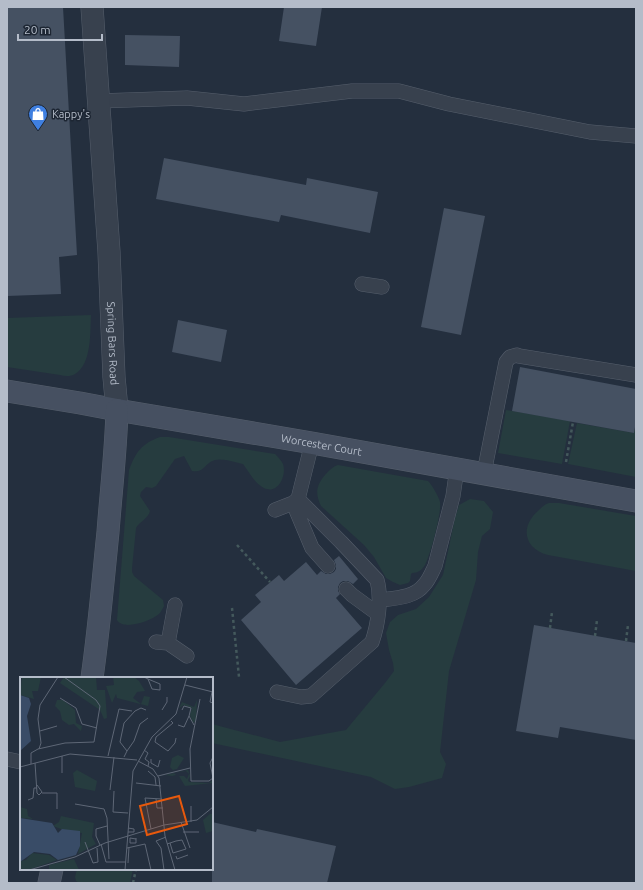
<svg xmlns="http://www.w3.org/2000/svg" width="643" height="890" font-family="Ubuntu,sans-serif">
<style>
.green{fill:#263c3f}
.building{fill:#455162}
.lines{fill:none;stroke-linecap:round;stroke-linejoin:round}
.lane-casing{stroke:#565f6c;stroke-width:15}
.street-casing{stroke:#565f6c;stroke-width:23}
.secondary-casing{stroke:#565f6c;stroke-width:23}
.path{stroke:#44595c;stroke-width:2.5;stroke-dasharray:3 3;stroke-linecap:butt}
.lane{stroke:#38414e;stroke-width:14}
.street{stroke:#38414e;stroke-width:22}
.secondary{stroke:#465061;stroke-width:22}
.labels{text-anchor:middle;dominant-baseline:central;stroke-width:3;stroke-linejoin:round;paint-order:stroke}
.poi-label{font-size:11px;fill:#b4bcc9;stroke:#1d2633;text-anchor:start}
.street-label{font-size:11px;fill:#b4bcc9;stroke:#1d2633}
.inset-road{fill:none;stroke:#5e6776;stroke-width:1}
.view{fill:#e8590c;fill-opacity:0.15;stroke:#e8590c;stroke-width:2}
.inset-edge{fill:none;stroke:#b4bcc9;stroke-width:2}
</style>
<rect width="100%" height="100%" fill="#242f3e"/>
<!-- green -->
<path class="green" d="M91,315C90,332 92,364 75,374C70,377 65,376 60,375L7,367V318Z
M506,410L570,421L562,464L498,453Z
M636,421V477L568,464L577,423L634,433Z
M160,437H169L275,454C278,457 281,460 283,464C287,475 278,495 264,488C254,483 250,473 243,464C235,462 223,458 215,460C204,463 205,473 192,471L184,456L175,459L156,486L152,488L146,487L141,492L140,496L150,511C148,519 140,521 136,528L132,568V572L134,576L163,600L164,606C163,608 161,612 159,614C151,621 123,631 117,620L129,470C136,452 141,444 160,437Z
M338,465L428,481C432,485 439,497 440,502C442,512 430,556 425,565C422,570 418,573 412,573L411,574L410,581L408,583L400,585L393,582L386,578L374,557L364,545L321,506C315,493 316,486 325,475C329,471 332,467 338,465Z
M470,499L484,501L493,512L490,529L482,536L478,552L476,580L449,671L440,752L446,764L442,778L409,787L395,789L371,777L212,743V724L280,742L346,730L385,683L394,671L393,663L389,650L386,633L390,622L398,615L416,609L429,597L443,575L455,518L459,505Z
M549,503H559L636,516V571L548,555C523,548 520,526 539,510C542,507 545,504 549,503Z
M77,869H133L130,883H79L76,881L75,877Z"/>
<!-- building -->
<path class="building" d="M7,7H63L77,255L59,257L61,294L7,296Z
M284,7H322L316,46L279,41Z
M125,35L180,36L179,67L125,65Z
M164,158L306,185L307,178L378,192L370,233L281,215L279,222L156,199Z
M444,208L485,216L461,335L421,327Z
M178,320L227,330L221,362L172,352Z
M520,367L636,389V421L634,433L512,411Z
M339,556L358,579L353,584L348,581H343L340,583L338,587V591L340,594L336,598L362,628L296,685L241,620L261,602L255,595L279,575L284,581L306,562L317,575L321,571L326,574H330L334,572L336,569V565L334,560Z
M534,625L636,643V740L560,727L558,738L516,731Z
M212,822L256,832L257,829L336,846L327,883H212Z"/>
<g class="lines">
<!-- lane casing -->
<g class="lane-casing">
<path id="lane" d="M98,101L187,98L244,104L352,91H399L449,104L590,132L636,136
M362,284L382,287
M484,473L506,362L510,357L517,355L519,356L636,375
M293,503L312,548L328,566
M275,510L293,503L298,499L312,443
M346,589L352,595L378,614
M380,600C395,598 414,598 424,585C429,580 432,572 435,566L453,496L457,468
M156,642L168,643L175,605
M168,643L187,656
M277,692L301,697L311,696L372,642C378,625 382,598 377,580L341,542L298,499
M7,759L21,762"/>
</g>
<!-- street casing -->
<g class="street-casing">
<g id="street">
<path id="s1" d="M92,7L109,252L114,377L117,410"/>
</g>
</g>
<!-- secondary casing -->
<g class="secondary-casing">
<g id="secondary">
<path id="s2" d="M7,391L80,403L117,410L312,443L636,501"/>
<path d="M92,678C99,629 103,581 108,532C111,491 116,451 117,410"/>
<path d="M49,883L52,869"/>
</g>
</g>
<!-- path -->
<path class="path" d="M566,462L573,422
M237,545L270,582
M232,608L239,677
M550,628L552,612
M595,636L597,620
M626,641L628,625
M133,883L136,869"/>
<!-- lane -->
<use href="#lane" class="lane"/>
<!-- street -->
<use href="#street" class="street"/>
<!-- secondary -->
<use href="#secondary" class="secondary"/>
</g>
<!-- icons -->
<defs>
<g id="shop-pin" transform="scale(1)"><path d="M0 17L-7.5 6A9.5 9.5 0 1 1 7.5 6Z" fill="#3f7fe0" stroke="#1d2633"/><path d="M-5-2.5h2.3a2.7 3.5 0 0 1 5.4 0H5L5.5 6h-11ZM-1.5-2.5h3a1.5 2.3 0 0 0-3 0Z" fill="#fff"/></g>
</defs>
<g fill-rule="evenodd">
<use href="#shop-pin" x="38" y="114"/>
</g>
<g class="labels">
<!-- poi labels -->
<g class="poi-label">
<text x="52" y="114">Kappy's</text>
</g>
<!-- street labels -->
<g class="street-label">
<text stroke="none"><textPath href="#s1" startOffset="337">Spring Bars Road</textPath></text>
<text stroke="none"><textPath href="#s2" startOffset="319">Worcester Court</textPath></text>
</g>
</g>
<!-- overview -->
<g transform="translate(20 677)">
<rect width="193" height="193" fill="#242f3e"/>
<path d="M2,0H21L18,14H12L14,22L0,18ZM44,0H76L77,13H85L87,41L84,42L80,33L40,6ZM93,0H114L119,4L125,14L117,15L113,21L121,27L124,19L130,20L128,29L97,21L96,17L92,26L86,9L94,8ZM37,23H43L55,33L56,46L62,49L61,54L54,47L49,48L42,43L40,34L35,29ZM177,23L176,44L173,46L170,38L172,31L164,28L159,31L162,25L174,30ZM158,78L164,81L157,92L153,93L150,90L152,81ZM57,93L77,104L75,114L55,110L53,96ZM168,93L170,99L168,103L169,105L189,106L193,103L192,106L165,109L159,99H164L167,102L169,97L166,94L154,96L156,98L152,99L145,98ZM0,130L7,132L8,139L13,142L0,141ZM190,137H193V154L186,156L183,143ZM41,139L74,146L72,160L76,167L58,177L62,156L49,155L33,149L39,145ZM12,176L29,178L37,183L8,193H0V184L6,183ZM54,182L59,193H29V188Z" fill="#263c3f"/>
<path d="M0,18L9,21L11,27L7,39L11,64L0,74ZM0,141L32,146L38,156L42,152L60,154V169L56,178L38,183L30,177L14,175L0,185Z" fill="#394c67"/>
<path class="inset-road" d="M124,0L128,2L140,7V13L132,12L128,2M165,8L193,15M192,15L190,25L193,26M40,21L56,31L62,47L77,51M180,22L170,72L171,104H189L193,101M142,33L147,25V20M162,33L164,29L171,31L169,39L174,48M158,48L164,50L169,39M20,54L37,49M136,60L135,65L148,74L155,66L156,61M136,60L153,46L151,44M19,72L21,66L18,42L20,28L38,0M124,73L128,76L125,82L129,85L128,89M107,74L114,64L120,47L128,41M42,79V96M88,79L99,32L112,34M104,80L107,74L100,65L104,46L115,34L121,31L126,33M131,82V86L138,90L140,83M118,84L133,92L139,101L145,159L155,193M15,86L17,116L19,118L22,115L17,108M11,87V76L18,72L45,66L74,65L80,29L76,23L44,0M0,90L50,77L117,83M128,94L135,100L136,108M138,99L170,91M193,101L190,86L193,80M116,106L141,109M90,113L94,80M94,114L93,135L108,136M22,116H37V132M136,122L137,131H143M8,123L13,121L14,111H17M55,127L84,132L87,141L89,182M171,129V145M161,145L170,171M131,152L125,121L142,122M108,155H114V152L108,151M163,155H179M116,162L110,161V166H116V161M65,165L73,186L78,185L77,171M81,167L86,185H106M147,167L156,164L162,163L166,172L153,176L150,166M80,168L76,159V152L87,149M107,171L125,167L131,193M156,179L157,182L168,178M108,186L109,170M9,193L55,180L85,166L144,148L177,143L193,130M105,193L113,94L132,60L156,37L167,0M144,193L141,171L136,164L146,160"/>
<path class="view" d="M159,119L167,147L127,158L120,129Z"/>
<rect width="193" height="193" class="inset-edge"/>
</g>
<!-- border -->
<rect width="643" height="890" fill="none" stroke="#b4bcc9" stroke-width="16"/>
<!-- scale -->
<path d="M18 34v6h84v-6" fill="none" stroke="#b4bcc9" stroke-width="2"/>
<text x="24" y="34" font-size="12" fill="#b4bcc9" stroke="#1d2633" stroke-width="3" paint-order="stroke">20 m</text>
</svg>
